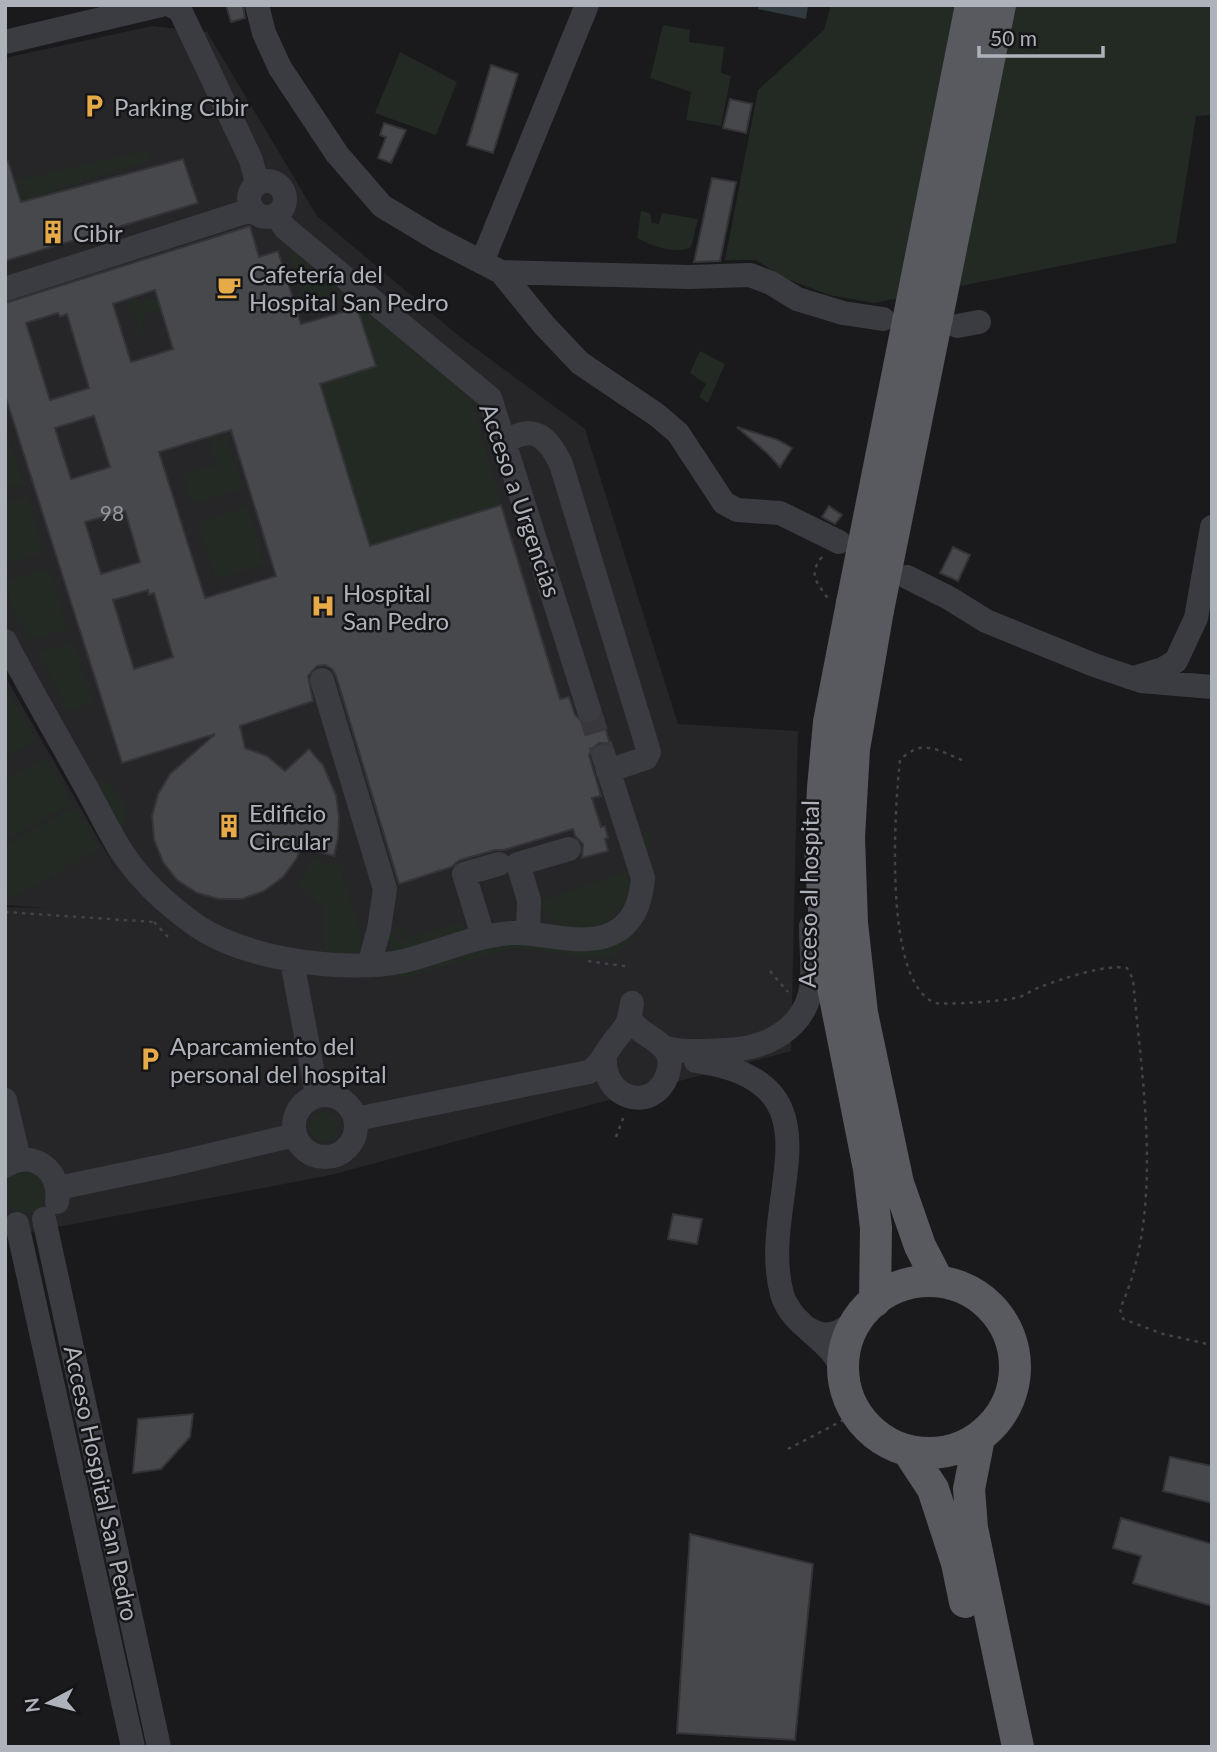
<svg xmlns="http://www.w3.org/2000/svg" width="1217" height="1752" font-family="Lato,sans-serif">
<style>
.built{fill:#262629}
.green{fill:#222a23}
.water{fill:#313a3f}
.building{fill:#47484c;stroke:#343438;stroke-width:2;fill-rule:evenodd}
.lines{fill:none;stroke-linecap:round;stroke-linejoin:round}
.minor-tunnel{stroke:#38383c;stroke-width:24;stroke-dasharray:24 12;stroke-linecap:butt}
.path{stroke:#414348;stroke-width:2.5;stroke-dasharray:3.5 5;stroke-linecap:butt}
.minor{stroke:#3b3c41;stroke-width:24}
.major{stroke:#585a60;stroke-width:32}
.major-bridge{stroke:#585a60;stroke-width:32}
.labels{text-anchor:middle;dominant-baseline:central;stroke-width:5;stroke-linejoin:round;paint-order:stroke}
.number-label{font-size:21px;fill:#94989f}
.poi-label{font-size:24px;fill:#aeb2bb;stroke:#151517;text-anchor:start}
.street-label{font-size:24px;fill:#aeb2bb;stroke:#151517}
</style>
<rect width="100%" height="100%" fill="#1a1a1c"/>
<!-- built -->
<path class="built" d="M152,26L207,32L317,216L459,336L585,429L678,724L798,731L791,1051L331,1175L5,1237V907L48,908L5,905V676L120,877L5,661V58Z"/>
<!-- green -->
<path class="green" d="M831,5H1212V115L1196,116L1176,243L874,303L829,295L782,277L756,260H725L758,90L824,30Z
M663,25L690,30L689,42L724,47L721,73L731,76L721,126L686,120L691,92L650,78Z
M400,52L457,82L436,135L375,113Z
M146,150L149,161L22,201L15,180Z
M641,211L650,213L652,223L659,224L662,213L698,219L691,247C675,255 653,246 637,238Z
M287,250L294,251L348,297L306,310Z
M137,298L142,304L147,299L158,300L162,313L151,311L144,315L143,332L138,334L133,310L128,309L129,301Z
M365,306L472,400L501,505L370,546L320,384L376,366L357,308Z
M700,351L725,364L708,403L699,397L706,384L690,373Z
M5,427L24,483L5,489Z
M226,435L243,489L192,504L183,474L216,465L209,440Z
M28,496L44,553L5,564V503Z
M247,506L265,564L216,580L198,522Z
M50,568L67,629L31,640L14,614L5,581Z
M74,641L93,704L67,710L38,653Z
M5,685L37,740L5,759Z
M47,757L72,804L5,840V780Z
M96,780C114,782 129,804 126,822L118,829L94,782Z
M75,807L101,849L12,897L5,885V845Z
M652,832L648,857L653,896L631,940L618,953L603,959L515,948L399,979L367,972L471,946L624,935L638,837Z
M313,858L340,867L362,938V947L355,954L324,953L325,910L298,884Z
M627,871C646,925 556,952 539,901Z
M459,923L464,925V930L402,951H395L386,942L388,933L405,926L407,931L396,935L397,941Z
M309 1127a15 15 0 1 1 30 0a15 15 0 1 1-30 0Z
M5 1193a21 21 0 1 1 42 0a21 21 0 1 1-42 0Z"/>
<!-- water -->
<path class="water" d="M759,5H808L806,19L758,9Z"/>
<!-- building -->
<path class="building" d="M226,5H243L245,18L231,22Z
M491,65L518,74L493,153L467,145Z
M730,99L752,104L746,133L723,128Z
M384,123L406,130L391,163L378,158L386,137L380,135Z
M183,159L198,203L5,261V161H8L21,202Z
M712,178L736,182L720,261L694,262Z
M250,226L259,257L278,251L301,324L357,308L376,366L320,384L370,546L501,505L560,699L569,697L575,715L585,724H594L602,716L610,744L599,743L593,748L589,755L601,796L592,798L601,827L605,826L608,838L605,839L608,851L582,858L583,844L575,836L573,829L504,850H495L460,860L451,867L399,884L336,676L332,669L325,665L317,666L308,676L313,701L240,726L245,748L267,756L285,771L309,749L323,765L336,795L339,817L338,838L334,856L301,847L297,858L283,877L264,891L242,899H219L197,893L177,880L163,862L154,840L152,816L158,794L170,774L215,734L122,763L5,395V303ZM155,290L173,349L131,362L113,304ZM58,313L60,317L67,314L89,388L50,400L26,323ZM94,416L110,467L71,479L55,428ZM231,430L276,576L205,598L159,452ZM125,511L140,562L101,574L85,522ZM148,590L149,595L154,593L173,657L134,669L113,600Z
M737,427L778,440L792,448L780,467L768,454Z
M829,506L842,515L835,524L822,517Z
M953,547L970,555L958,581L940,573Z
M673,1214L702,1219L697,1244L668,1239Z
M193,1414L190,1437L161,1469L133,1473L138,1419Z
M1170,1457L1212,1466V1503L1163,1491Z
M1121,1518L1212,1544V1606L1133,1583L1141,1556L1113,1548Z
M690,1534L813,1564L795,1740L677,1733Z"/>
<g class="lines">
<!-- minor-tunnel -->
<path class="minor-tunnel" d="M589,710L604,757"/>
<!-- path -->
<path class="path" d="M1082,5H1125
M822,557C807,576 818,583 829,600
M962,760C937,750 922,738 900,760C895,805 882,985 936,1003C945,1005 1004,1001 1015,998C1024,997 1031,990 1040,987C1062,979 1104,964 1127,968L1133,979C1142,1084 1165,1210 1120,1309L1123,1319L1163,1334L1212,1345
M5,912L154,922
M154,922L169,938
M588,961L630,967
M770,971L788,992
M616,1137L624,1116
M788,1449L857,1413"/>
<!-- minor -->
<path class="minor" d="M170,5L180,10L251,160L257,183
M257,5L264,33L280,68L337,154L382,206L437,239L501,272L544,325L580,363L657,415L678,433L724,503L737,510L780,513L839,542
M5,42L161,5
M249 199a18 18 0 1 1 36 0a18 18 0 1 1-36 0Z
M276,215L285,228L490,398L589,710
M482,262L587,5
M501,272L689,277L750,275L771,283L797,299L843,313L883,319
M5,289L251,210
M957,326L979,322
M505,442C534,423 548,437 561,464L649,752L646,758L608,771
M907,577L949,598L986,621L1094,665L1141,681L1212,687
M5,641C31,691 60,740 87,789C104,819 119,854 143,879C156,894 174,909 190,921C239,959 344,974 404,961C440,952 473,936 511,933C545,931 589,951 620,929C637,916 641,898 643,878L604,757
M1137,677L1163,669L1176,661L1196,618L1212,527
M322,680L385,889L379,929L369,965
M528,933L529,900L518,864L569,849
M483,936L464,874L499,864
M292,961L317,1095
M663,1047C683,1053 703,1051 723,1050C765,1050 808,1029 812,981C813,963 811,944 811,926
M605,1057C602,1100 653,1113 667,1076C680,1040 640,1040 630,1018
M696,1061C851,1084 756,1199 782,1294C792,1329 834,1338 843,1374
M294 1126a31 31 0 1 1 62 0a31 31 0 1 1-62 0Z
M5,1100L19,1159
M356,1119L589,1072C600,1065 603,1057 610,1047C624,1026 628,1031 632,1003
M5,1166C33,1148 62,1171 57,1202
M58,1188L173,1164L295,1135
M44,1219L159,1747
M17,1224L133,1747
M809,1329C827,1340 839,1333 855,1322"/>
<!-- major -->
<path class="major" d="M852,603L829,722L823,788L820,848L827,957L869,1169L876,1228L875,1301
M878,610L854,749L849,837L852,923L862,1013L898,1183L920,1246L938,1281
M843 1367a86 86 0 1 1 172 0a86 86 0 1 1-172 0Z
M979,1438L969,1489L972,1528L1018,1747
M908,1451L933,1489L957,1563L965,1602"/>
<!-- major-bridge -->
<path class="major-bridge" d="M852,603L971,5
M878,610L1000,5"/>
</g>
<!-- icons -->
<defs>
<g id="parking-bare" transform="scale(1.89)"><path d="M-3.5-5.5H1a3.5 3.5 0 0 1 0 7H-1V5.5H-3.5ZM-1-3.4V-.6H.8a1.4 1.4 0 0 0 0-2.8Z" fill="#e6aa48" stroke="#151517" stroke-width="2.5" paint-order="stroke"/></g>
<g id="building-bare" transform="scale(1.89)"><path d="M-4-6H4V6H1V3H-1V6H-4ZM-2.5-4.3h1.7v1.8h-1.7ZM.8-4.3h1.7v1.8H.8ZM-2.5-1h1.7V.8h-1.7ZM.8-1h1.7V.8H.8Z" fill="#e6aa48" stroke="#151517" stroke-width="2.5" paint-order="stroke"/></g>
<g id="cafe-bare" transform="scale(1.89)"><path d="M-5.5-4.5H6V0H3Q3 3.5 0 3.5H-2.5Q-5.5 3.5-5.5 0ZM3-3.2v2h1.7v-2ZM-6 4.5H4V6H-6Z" fill="#e6aa48" stroke="#151517" stroke-width="2.5" paint-order="stroke"/></g>
<g id="hospital-bare" transform="scale(1.89)"><path d="M-5-5h3v3.5h4V-5h3V5h-3V1.5h-4V5h-3Z" fill="#e6aa48" stroke="#151517" stroke-width="2.5" paint-order="stroke"/></g>
</defs>
<g fill-rule="evenodd">
<use href="#parking-bare" x="94" y="106"/>
<use href="#building-bare" x="53" y="232"/>
<use href="#cafe-bare" x="229" y="287"/>
<use href="#hospital-bare" x="323" y="606"/>
<use href="#building-bare" x="229" y="826"/>
<use href="#parking-bare" x="150" y="1059"/>
</g>
<g class="labels">
<!-- number labels -->
<g class="number-label">
<text x="112" y="512">98</text>
</g>
<!-- poi labels -->
<g class="poi-label">
<text x="114" y="106">Parking Cibir</text>
<text x="73" y="232">Cibir</text>
<text x="249" y="273">Cafetería del<tspan x="249" dy="28">Hospital San Pedro</tspan></text>
<text x="343" y="592">Hospital<tspan x="343" dy="28">San Pedro</tspan></text>
<text x="249" y="812">Edificio<tspan x="249" dy="28">Circular</tspan></text>
<text x="170" y="1045">Aparcamiento del<tspan x="170" dy="28">personal del hospital</tspan></text>
</g>
<!-- street labels -->
<g class="street-label">
<text transform="translate(521 500) rotate(71)">Acceso a Urgencias</text>
<text transform="translate(808 894) rotate(-89)">Acceso al hospital</text>
<text transform="translate(102 1483) rotate(78)">Acceso Hospital San Pedro</text>
</g>
</g>
<!-- border -->
<rect width="1217" height="1752" fill="none" stroke="#aeb2bb" stroke-width="14"/>
<!-- north arrow -->
<g transform="translate(49 1703) rotate(263)" stroke="#151517" stroke-width="5" paint-order="stroke">
<path d="M0-5L12 26L0 18L-12 26Z" fill="#aeb2bb"/>
<text y="-10" font-size="19" font-weight="bold" text-anchor="middle" fill="#aeb2bb">N</text>
</g>
<!-- scale -->
<path d="M979 46v10h124v-10" fill="none" stroke="#aeb2bb" stroke-width="3.5"/>
<text x="990" y="46" font-size="21" fill="#aeb2bb" stroke="#151517" stroke-width="5" paint-order="stroke">50 m</text>
</svg>
